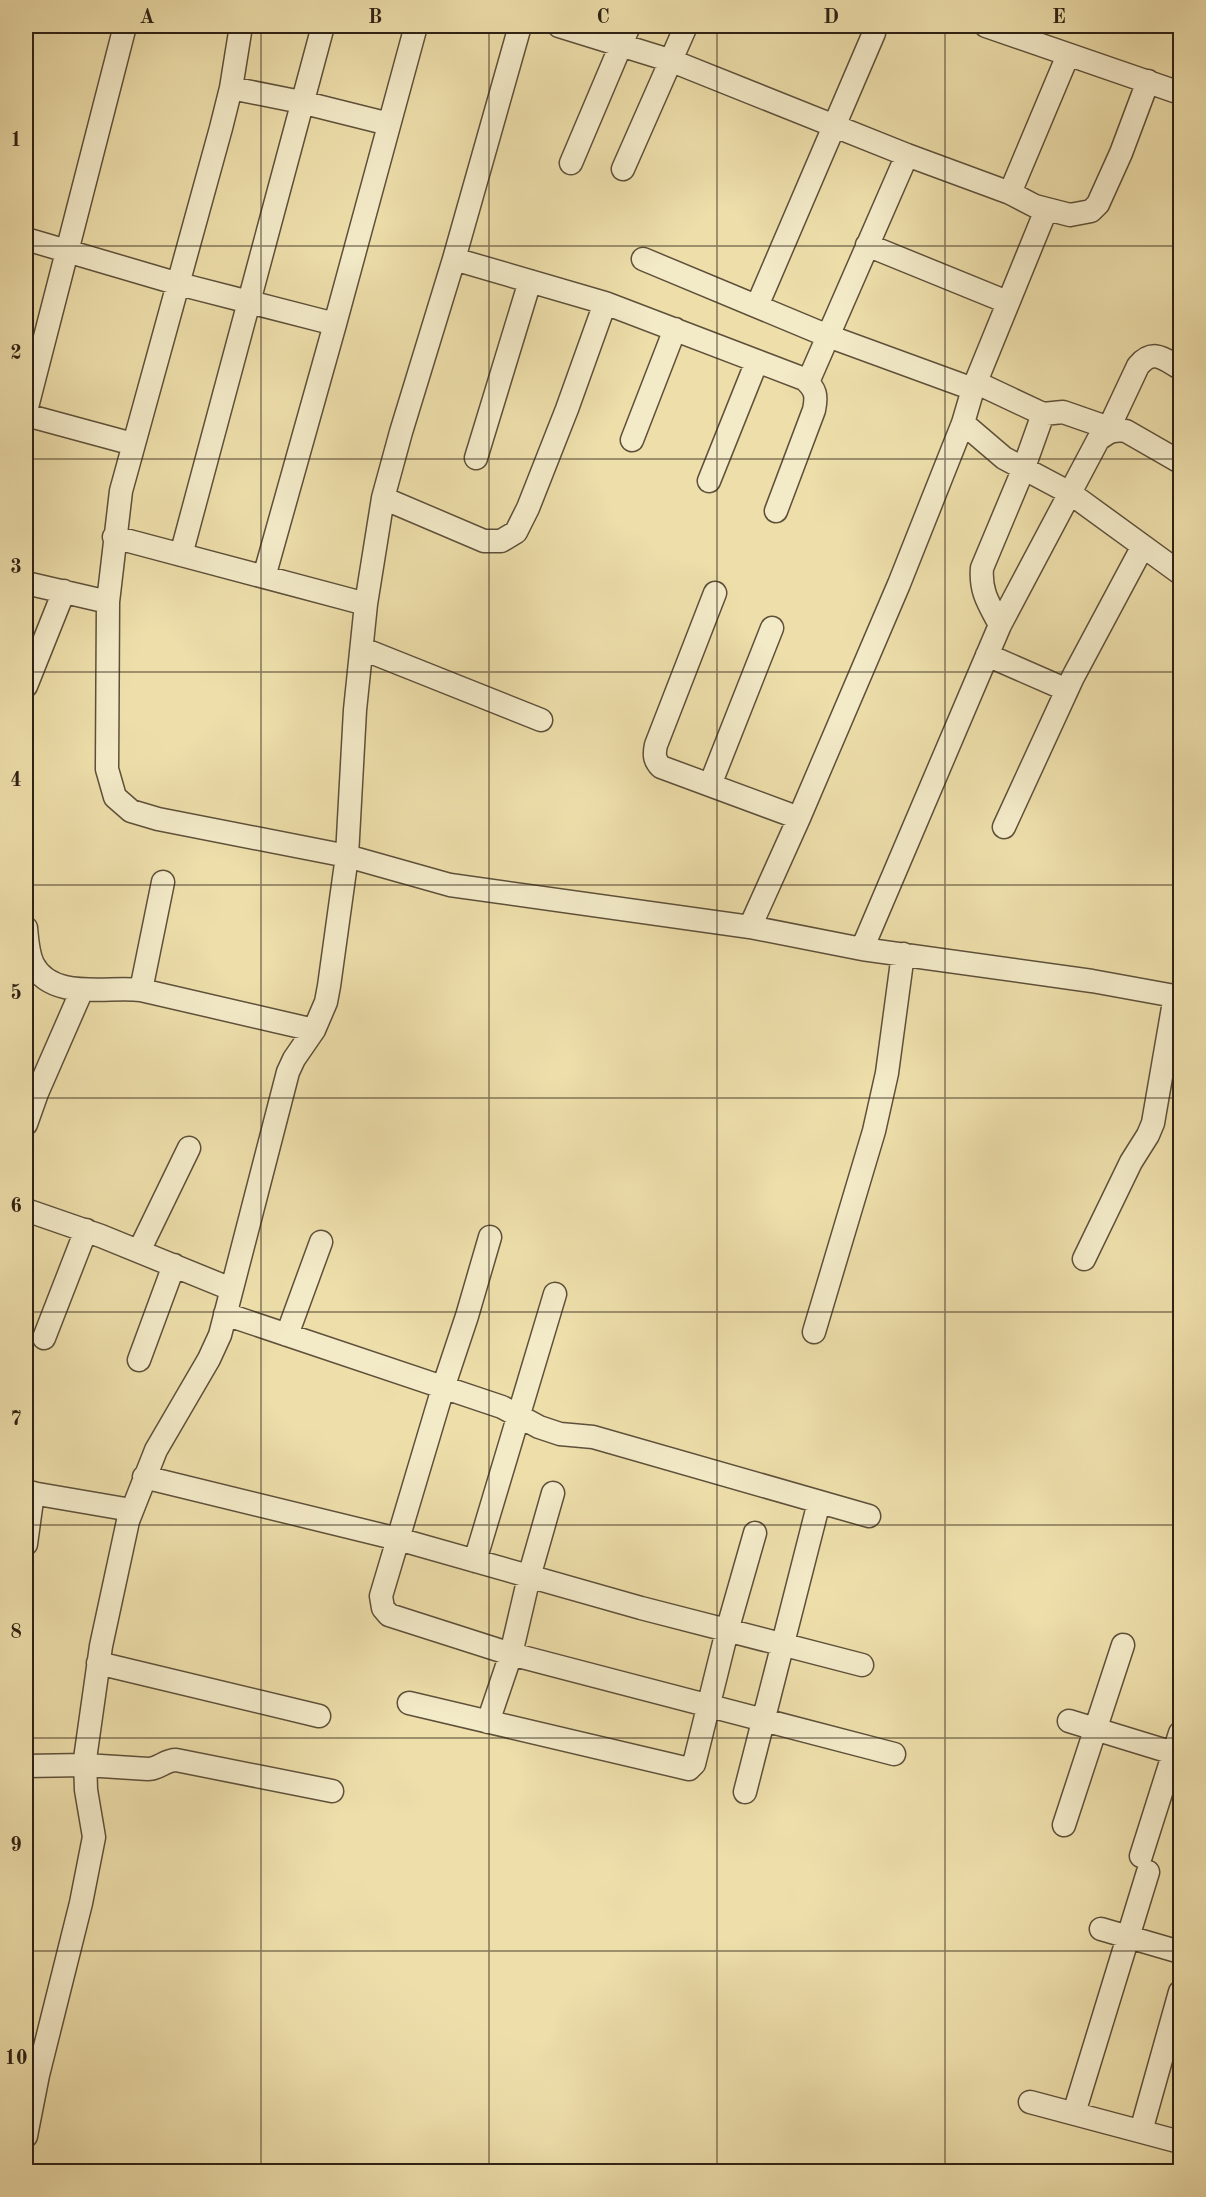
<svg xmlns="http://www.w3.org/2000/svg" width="1206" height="2197" font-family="'Old Standard TT',serif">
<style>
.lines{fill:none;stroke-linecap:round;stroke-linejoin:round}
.minor-casing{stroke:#5e503a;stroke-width:25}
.minor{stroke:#f3eac8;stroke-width:22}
.grid{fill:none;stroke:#2e2114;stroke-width:1.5;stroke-opacity:0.55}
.neatline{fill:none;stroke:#2e2114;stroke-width:2}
.grid-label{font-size:20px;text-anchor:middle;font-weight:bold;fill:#2e2114}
</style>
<rect width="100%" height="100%" fill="#eddeaa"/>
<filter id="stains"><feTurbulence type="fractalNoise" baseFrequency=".00333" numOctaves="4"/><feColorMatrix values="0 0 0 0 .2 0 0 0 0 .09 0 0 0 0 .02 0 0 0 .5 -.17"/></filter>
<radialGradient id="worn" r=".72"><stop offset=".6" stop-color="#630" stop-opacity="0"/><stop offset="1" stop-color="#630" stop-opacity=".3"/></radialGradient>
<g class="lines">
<!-- minor casing -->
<g class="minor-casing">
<path id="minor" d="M241,26L231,88L221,128L121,491L108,602L107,769L115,797L131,811L158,819L347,856L450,885L750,927L862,949L1092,981L1180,997
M559,26L672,61L907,155L1010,193L1035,206L1070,215L1091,211L1098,204L1121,153L1148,81
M986,26L1180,93
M231,88L301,102L389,124
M571,163L629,26
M623,169L686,26
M1010,193L1068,55
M26,239L179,284L335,324
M867,245L1007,302
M454,259L605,303L804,379C816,389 817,396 814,410L776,511
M643,259L828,336L973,389
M757,306L874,33
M808,382L907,155
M975,382L1043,414L1063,412L1109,428
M26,411L125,26
M26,415L133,444
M963,423L1004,458L1070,493L1180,573
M1107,432L1138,366C1153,348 1164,359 1180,368
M632,440L675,329
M476,458L530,281
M709,481L757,361
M383,498L484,541H501L516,532L528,508L567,409L605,303
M114,537L366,604
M181,555L323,26
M264,577L335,324L416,26
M26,583L108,602
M715,593L656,745C654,754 654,760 661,767L799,818
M1000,625C989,604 980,592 982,568L1023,470L1043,414
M363,649L541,720
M987,655L1067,690
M26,686L64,591
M710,785L772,628
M1004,827L1073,677L1143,546
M750,927L799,818L899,584L963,423L973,389L1046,210
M26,928C27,939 28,954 33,964C52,1001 107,986 141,990L314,1030
M862,949L1000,625L1098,440C1108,432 1114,429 1126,431L1180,462
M141,990L163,882
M26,1124L37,1093L82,990
M26,1210L101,1236L231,1289
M490,1237L467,1316L443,1388L381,1596L383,1608L389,1615L511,1654L894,1754
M139,1251L189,1148
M1084,1259L1131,1162L1148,1135L1153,1123L1175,996
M225,1314L502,1407L539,1427L560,1434L593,1437L869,1516
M814,1332L874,1131L887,1073L903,954
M287,1335L321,1242
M44,1338L86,1230
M139,1360L174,1265
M144,1477L398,1539L641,1608L862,1665
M26,1492L131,1510
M26,1544L33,1493
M475,1561L555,1294
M98,1663L319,1716
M409,1703L689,1769L694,1764L727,1631L755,1533
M1069,1721L1180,1755
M488,1722L511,1654L529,1577L553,1493
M26,1766L85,1765L148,1769C159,1769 165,1760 176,1760L332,1791
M745,1792L819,1502
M1064,1825L1123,1645
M1141,1856L1180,1733
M1101,1929L1180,1952
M1030,2102L1180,2142
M1074,2113L1148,1872
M1141,2131L1180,1992
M26,2136L38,2075L81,1903L94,1837L86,1790L85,1759L101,1646L128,1521L156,1450L209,1359L220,1335L288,1072L294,1059L314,1030L326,1002L329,986L347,856L355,710L366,604L383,498L401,432L454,259L520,26"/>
</g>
<!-- minor -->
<use href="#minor" class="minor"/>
</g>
<!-- grid -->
<path class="grid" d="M261,26V2172M489,26V2172M717,26V2172M945,26V2172M26,246H1180M26,459H1180M26,672H1180M26,885H1180M26,1098H1180M26,1312H1180M26,1525H1180M26,1738H1180M26,1951H1180"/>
<!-- margin -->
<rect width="1206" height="2197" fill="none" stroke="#eddeaa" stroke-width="66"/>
<rect x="33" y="33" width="1140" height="2131" class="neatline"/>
<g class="grid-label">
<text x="147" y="23">A</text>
<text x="375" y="23">B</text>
<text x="603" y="23">C</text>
<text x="831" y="23">D</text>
<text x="1059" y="23">E</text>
<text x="16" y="146">1</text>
<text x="16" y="359">2</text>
<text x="16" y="573">3</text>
<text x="16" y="786">4</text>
<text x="16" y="999">5</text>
<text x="16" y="1212">6</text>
<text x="16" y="1425">7</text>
<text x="16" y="1638">8</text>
<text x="16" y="1851">9</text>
<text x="16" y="2064">10</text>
</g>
<rect width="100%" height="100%" filter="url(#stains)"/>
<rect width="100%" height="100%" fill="url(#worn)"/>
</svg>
